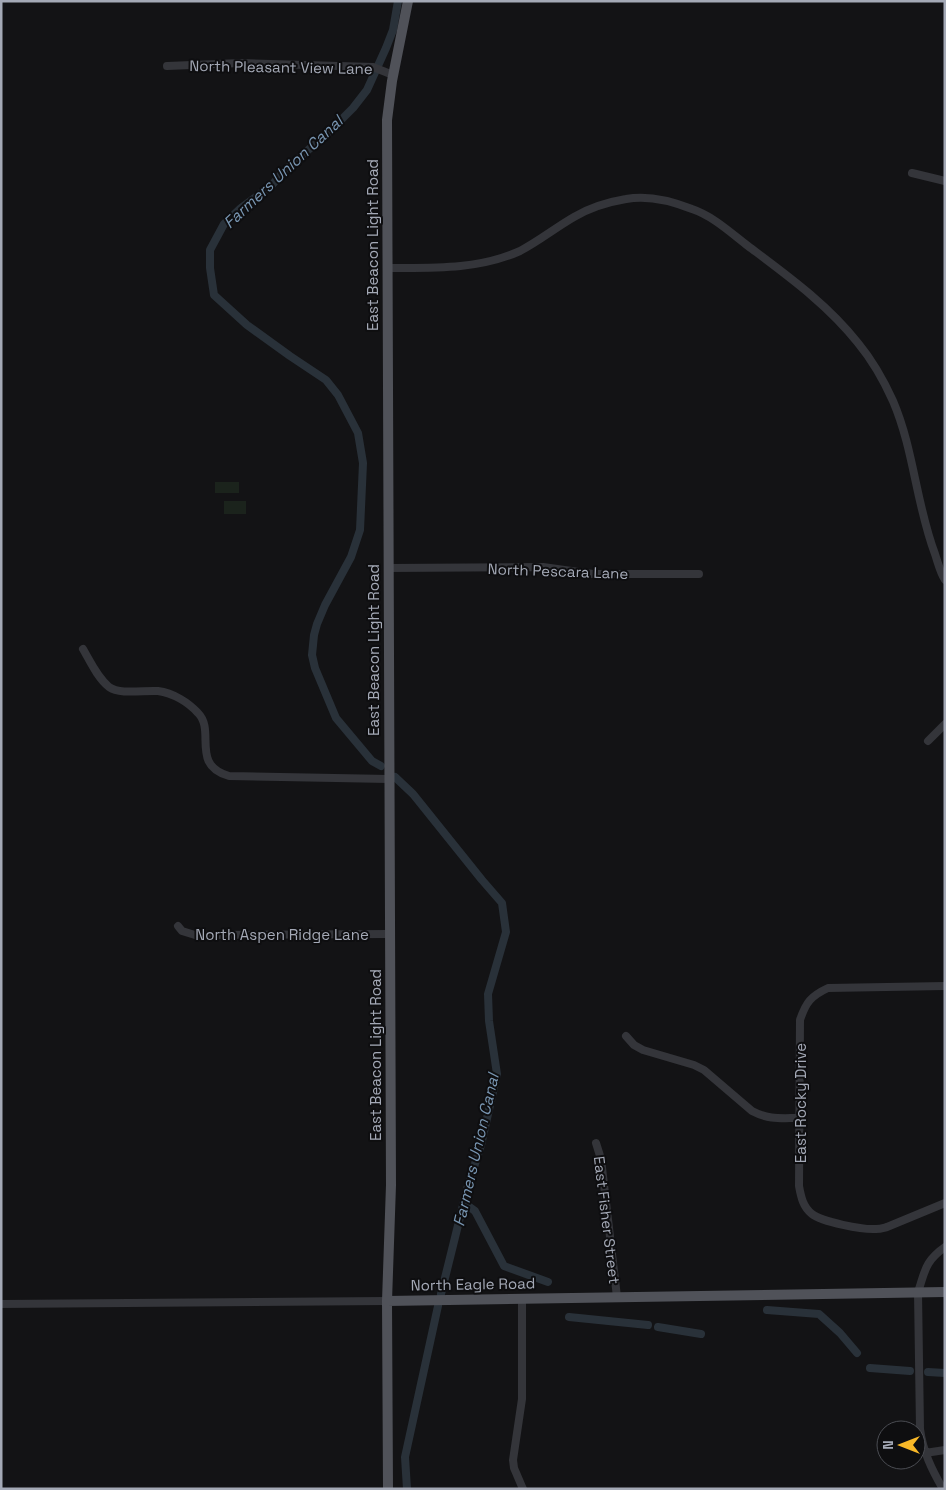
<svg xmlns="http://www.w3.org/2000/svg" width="946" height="1490" font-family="'Space Grotesk',sans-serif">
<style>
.green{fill:#1b231c}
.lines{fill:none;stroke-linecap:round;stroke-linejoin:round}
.canal{stroke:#293139;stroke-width:8}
.minor{stroke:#34353a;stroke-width:8}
.major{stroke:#505259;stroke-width:10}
.labels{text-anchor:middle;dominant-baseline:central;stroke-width:4;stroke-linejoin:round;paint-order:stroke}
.street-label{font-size:15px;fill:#a4a9b6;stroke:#0e0e10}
.water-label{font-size:16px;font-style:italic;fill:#7996b2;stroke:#0e0e10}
</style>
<rect width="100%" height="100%" fill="#131315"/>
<!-- green -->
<path class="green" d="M215,482H239V493H215Z
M224,501H246V514H224Z"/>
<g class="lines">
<!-- canal -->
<path class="canal" d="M381,766L372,761L336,718L315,668L312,655L314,635L317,624L325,605L351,557L360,530L363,463L358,433L338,395L326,380L290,356L247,325L214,295L210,268V250L224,224L241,208L272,185L283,172L331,130L353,108L367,90L386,48L393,30L398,1
M395,777L413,794L482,880L502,903L506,932L488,994L489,1021L497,1074L481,1145L467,1189L441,1294
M464,1203L475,1211L504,1266L548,1282
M767,1310L819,1314L840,1333L857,1353
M569,1317L648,1325
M658,1327L701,1334
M870,1368L910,1371
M928,1372L945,1373
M407,1489L405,1457L438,1306"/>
<!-- minor -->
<path class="minor" d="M167,66L241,63L373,67L393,75
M912,173L945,181
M387,268C432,268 478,270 520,251C539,241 555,228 574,217C589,208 608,202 626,199C647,195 672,201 692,209C713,216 731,233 748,246C788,276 827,304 858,343C872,360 884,381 893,401C914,450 916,504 935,554C938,563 940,572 945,580
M388,568L543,567L593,574H699
M83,649C90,661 97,677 109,687C120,695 144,690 158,691C173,693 188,702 198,713C216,731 190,765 229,776L389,779
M928,741L945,724
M178,926L182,931L195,935L389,934
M945,986L828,988C811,996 806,1002 800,1020L799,1186C801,1197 803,1207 812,1214C822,1222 863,1230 876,1229C880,1229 883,1228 887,1227L945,1203
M626,1036L634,1045L643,1050L694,1065L704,1070L752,1111C769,1120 781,1118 799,1118
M596,1143L601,1159L617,1297
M522,1298V1399L513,1460L514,1468L523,1489
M1,1304L387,1301
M925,1453L945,1450
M943,1489C932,1470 923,1452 920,1429L918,1292C925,1271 925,1261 945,1247"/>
<!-- major -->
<path class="major" d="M387,1301L945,1292
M388,1489L387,1301L391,1185L387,120L392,81L408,1"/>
</g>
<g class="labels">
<!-- street labels -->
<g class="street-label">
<text transform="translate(281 67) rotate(1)">North Pleasant View Lane</text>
<text transform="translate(372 245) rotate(-90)">East Beacon Light Road</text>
<text transform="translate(558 571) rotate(2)">North Pescara Lane</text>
<text transform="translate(373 650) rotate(-90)">East Beacon Light Road</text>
<text x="282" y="934">North Aspen Ridge Lane</text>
<text transform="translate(375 1055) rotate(-90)">East Beacon Light Road</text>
<text transform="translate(800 1103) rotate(-90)">East Rocky Drive</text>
<text transform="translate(607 1220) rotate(83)">East Fisher Street</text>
<text transform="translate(473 1284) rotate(-1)">North Eagle Road</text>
</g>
<!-- water labels -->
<g class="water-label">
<text transform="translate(283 172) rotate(-43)">Farmers Union Canal</text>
<text transform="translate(476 1150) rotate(-77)">Farmers Union Canal</text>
</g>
</g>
<!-- border -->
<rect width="946" height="1490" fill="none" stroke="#a4a9b6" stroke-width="5"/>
<!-- north arrow -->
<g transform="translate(901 1445) rotate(270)"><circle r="24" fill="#0e0e10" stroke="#4a4c52"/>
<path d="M0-4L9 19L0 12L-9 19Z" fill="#f8b828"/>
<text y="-8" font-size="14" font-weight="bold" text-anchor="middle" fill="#a4a9b6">N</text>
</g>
</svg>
